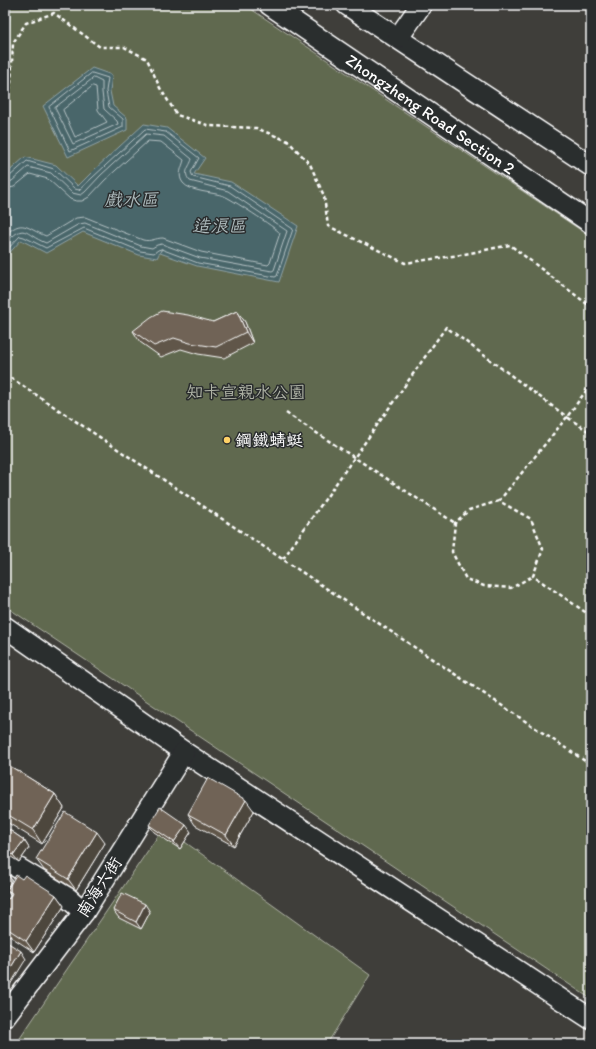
<svg xmlns="http://www.w3.org/2000/svg" width="596" height="1049" font-family="Itim,'LXGW WenKai TC',sans-serif">
<style>
.green{fill:#61694f;stroke:#b0b4a7}
.water{fill:#48666b;stroke:#91a3a6}
.lines{fill:none;stroke-linecap:round;stroke-linejoin:round}
.shore{stroke:#b6c2c4;stroke-width:1}
.minor-casing{stroke:#fff;stroke-width:23}
.path{stroke:#fff;stroke-width:2.5;stroke-dasharray:4 3;stroke-linecap:butt}
.minor{stroke:#2a2d2e;stroke-width:20}
.wall{fill:#60564a;stroke:#fff}
.shaded-wall{fill:#4e463c;stroke:#fff}
.building{fill:#706456;stroke:#fff}
.poi-dot{fill:#ffd166;stroke:#2a2d2e;stroke-width:1.5}
.labels{text-anchor:middle;dominant-baseline:central;stroke-width:3;stroke-linejoin:round;paint-order:stroke}
.street-label{font-size:17px;fill:#fff;stroke:#2a2d2e}
.park-label{font-size:17px;fill:#b0b4a7;stroke:#2a2d2e}
.poi-label{font-size:17px;fill:#fff;stroke:#2a2d2e;text-anchor:start}
.water-label{font-size:18px;font-style:italic;fill:#adbabc;stroke:#2a2d2e}
</style>
<rect width="100%" height="100%" fill="#3f3e3a"/>
<filter id="ink" filterUnits="userSpaceOnUse"><feTurbulence type="fractalNoise" baseFrequency=".025" numOctaves="2"/><feDisplacementMap in="SourceGraphic" scale="8" xChannelSelector="R" yChannelSelector="G"/><feConvolveMatrix kernelMatrix="1 2 1 2 8 2 1 2 1" color-interpolation-filters="sRGB"/></filter>
<g filter="url(#ink)">
<!-- green -->
<path class="green" d="M5,5H245L591,237V999L5,606Z
M164,827L370,975L327,1044H16Z"/>
<!-- water -->
<path class="water" d="M5,5H11L5,70Z
M92,68L112,75L110,91L113,106L127,118V130L68,157L43,106Z
M144,124L167,128L205,158L194,174L231,182L298,226L279,282L197,266L160,253L162,248L157,258L139,255L83,232L46,253L21,240L5,258V175L25,157L56,165L78,186L95,169Z"/>
<g class="lines">
<!-- shore -->
<path class="shore" d="M92,73L108,78L106,91L109,107L123,119V127L70,151L49,107Z
M94,78L102,82V92L104,109L117,121L118,124L73,144L55,108Z
M93,86L96,87L98,110L107,122L75,137L63,110Z
M5,178L9,177L27,161L54,169L75,189L79,190L145,129L166,132L199,158L191,172L193,177L230,186L293,229L277,276L275,277L198,263L161,249L158,250L154,253L140,251L84,228L46,248L24,237L20,236L5,252
M5,183L12,181L28,167L51,173L72,193L81,195L85,192L101,175L146,134L164,136L192,159C190,167 182,172 190,181L228,191L287,231L274,270L272,271L200,258L162,244L157,245L152,248L141,246L85,223L79,224L46,243C23,234 26,221 5,244
M5,189L14,187L30,174L48,179L70,199L76,201H82L89,197L105,180L148,141L161,142L184,160C182,168 177,175 183,183C190,192 213,192 224,196C230,198 276,228 280,233L270,263L268,265L201,252L163,238C155,238 151,242 143,240L85,217L76,218L46,236C27,229 22,217 5,236"/>
<!-- minor casing -->
<g class="minor-casing">
<g id="minor">
<path id="s1" d="M270,5L591,223"/>
<path d="M347,5L591,166"/>
<path d="M398,38L421,5"/>
<path d="M5,627L184,752L591,1019"/>
<path d="M5,860L68,898L84,912"/>
<path d="M5,1016L84,912L184,752"/>
</g>
</g>
<!-- path -->
<path class="path" d="M5,118L11,82L13,43L26,23L54,13L100,47H124L147,59L160,88L177,115L210,126L256,128L288,141L310,164L324,196L328,226L405,263L460,255L510,245L591,307
M5,374L591,765
M591,384L567,417L591,433
M286,413L455,523
M499,501L469,510L455,523L452,552L466,579L484,586L511,588L533,576
M283,559L446,327L567,417L499,501L531,519L543,549L533,576L591,616"/>
<!-- minor -->
<use href="#minor" class="minor"/>
</g>
<!-- wall -->
<path class="wall" d="M237,311L245,322L253,343L224,358L198,354L181,349L161,357L140,342L133,331L213,322Z
M5,763L55,794L64,808L42,844L5,821Z
M254,811L234,846L195,825L188,814Z
M149,825L191,832L180,849L154,832Z
M5,827L24,840L29,848L19,862L5,853Z
M105,843L76,890L44,870L36,859Z
M22,879L56,895L64,906L34,952L5,933V896L9,899L11,895L7,890Z
M113,910L150,912L141,929L119,918Z"/>
<!-- shaded-wall -->
<path class="shaded-wall" d="M237,311L245,322L253,343L246,332Z
M55,794L64,808L42,844L33,830Z
M246,800L254,811L234,846L226,835Z
M186,825L191,832L180,849L174,842Z
M97,832L105,843L76,890L68,879Z
M24,840L29,848L19,862L13,855Z
M6,873L12,880L5,891V875Z
M56,895L64,906L34,952L26,941Z
M145,904L150,912L141,929L136,922Z
M21,951L26,959L5,993V977Z"/>
<!-- building -->
<path class="building" d="M162,311L188,315L213,322L237,311L246,332L216,347L190,343L174,338L154,346L133,331L151,317Z
M5,763L55,794L33,830L5,813Z
M208,778L246,800L226,835L188,814Z
M160,807L186,825L174,842L149,825Z
M65,812L97,832L68,879L36,859Z
M5,827L24,840L13,855L5,849Z
M16,875L22,879L25,875L56,895L26,941L5,927V896L9,899L12,893L7,890Z
M122,893L145,904L136,922L113,910Z
M5,941L21,951L5,977Z"/>
</g>
<!-- markers -->
<circle class="poi-dot" cx="227" cy="440" r="4"/>
<g class="labels">
<!-- street labels -->
<g class="street-label">
<text stroke="none"><textPath href="#s1" startOffset="194">Zhongzheng Road Section 2</textPath></text>
<text transform="translate(99 887) rotate(-57)">南海六街</text>
</g>
<!-- park labels -->
<g class="park-label">
<text x="246" y="392">知卡宣親水公園</text>
</g>
<!-- poi labels -->
<g class="poi-label">
<text x="235" y="440">鋼鐵蜻蜓</text>
</g>
<!-- water labels -->
<g class="water-label">
<text x="131" y="200">戲水區</text>
<text x="219" y="226">造浪區</text>
</g>
</g>
<!-- margin -->
<rect width="596" height="1049" fill="none" stroke="#2a2d2e" stroke-width="20"/>
<rect x="10" y="10" width="576" height="1029" fill="none" stroke="#fff" stroke-width="1.5" filter="url(#ink)"/>
</svg>
